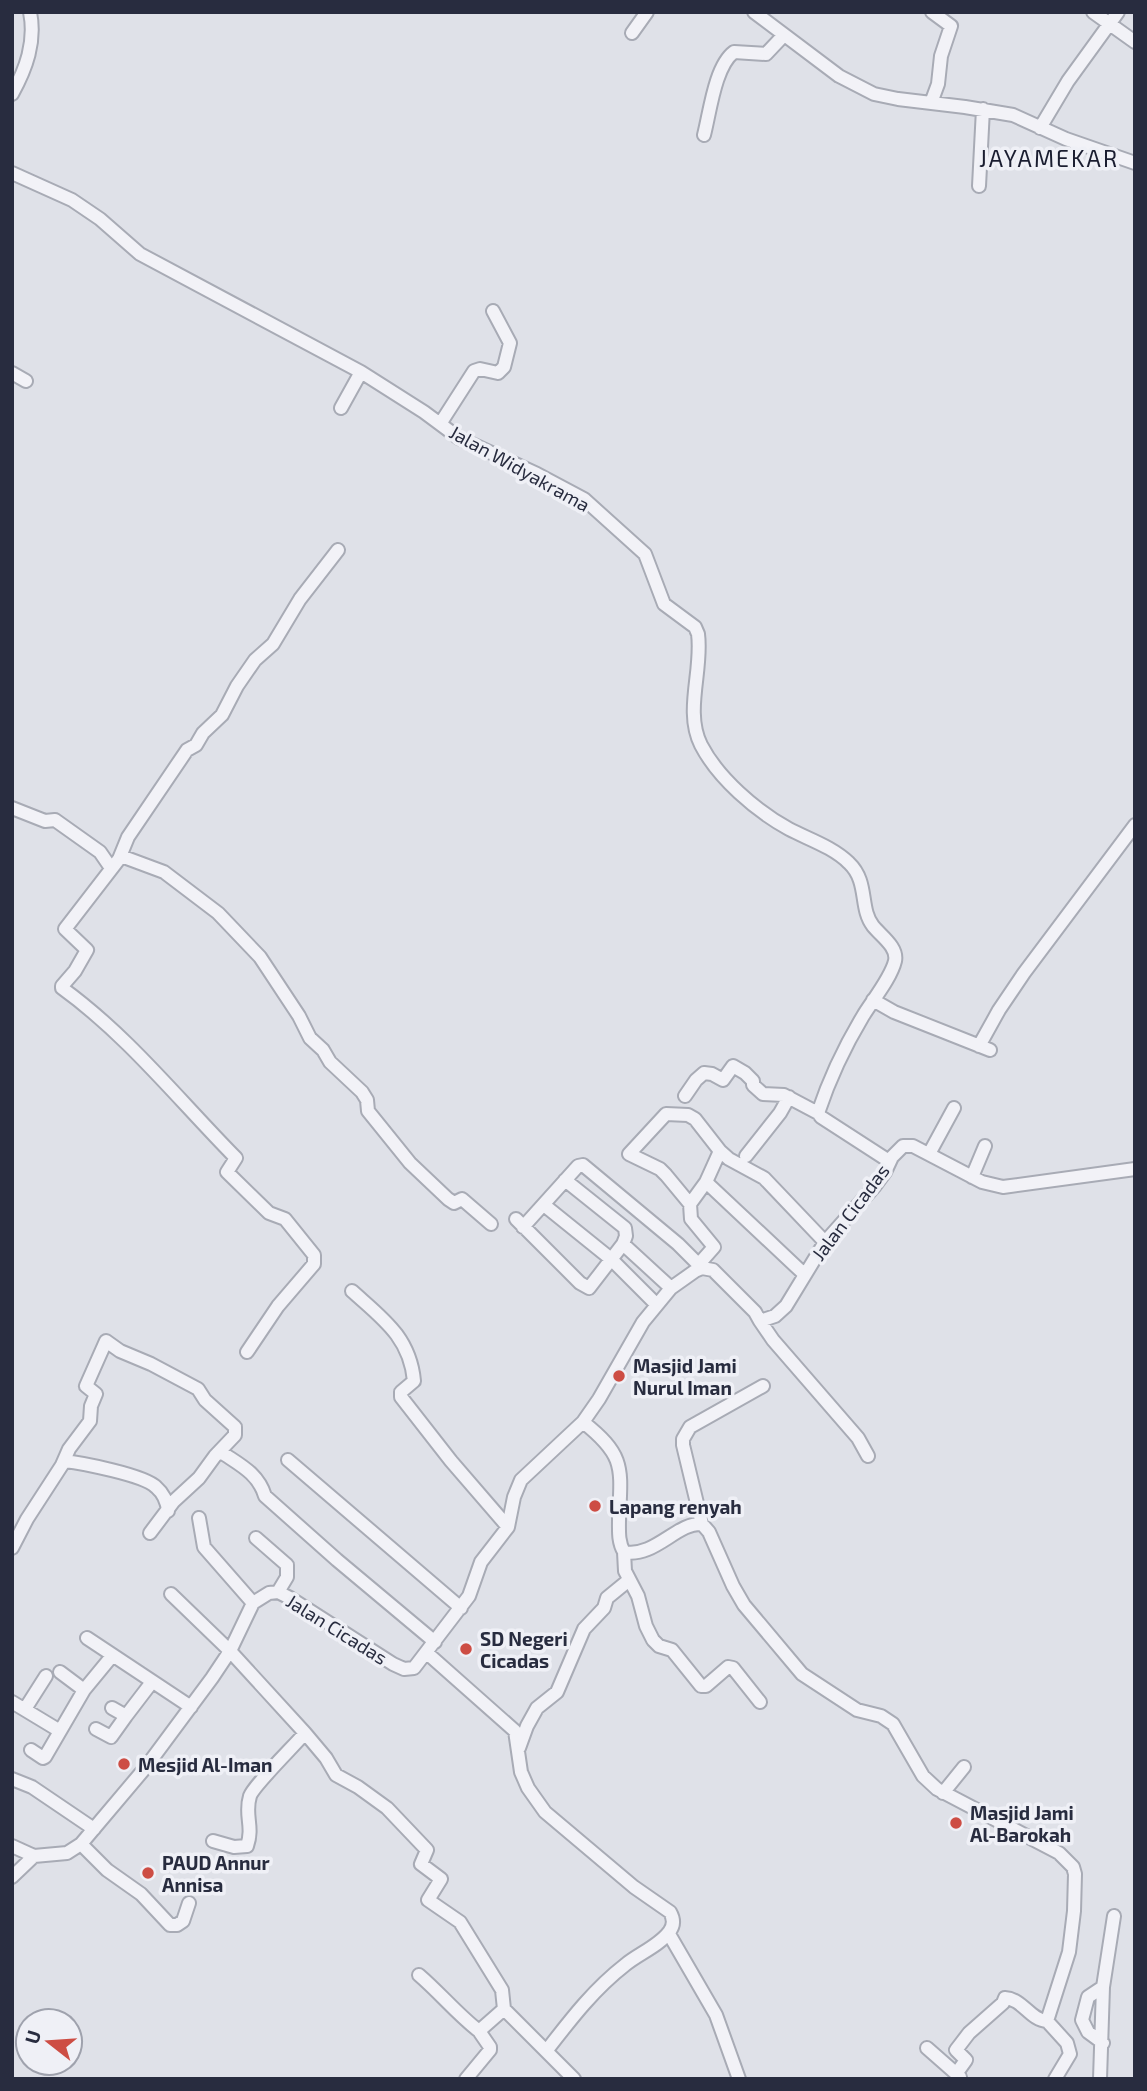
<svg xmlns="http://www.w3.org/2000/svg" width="1147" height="2091" font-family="'Exo 2',sans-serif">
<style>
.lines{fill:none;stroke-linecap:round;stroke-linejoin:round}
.minor-casing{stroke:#a8abb5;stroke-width:16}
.minor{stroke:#f2f2f7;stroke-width:12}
.poi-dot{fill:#cd4d44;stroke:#eff0f6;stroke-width:2.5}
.labels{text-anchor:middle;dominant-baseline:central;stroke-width:7;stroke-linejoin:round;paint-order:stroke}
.street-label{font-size:19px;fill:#282c3f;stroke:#eff0f6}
.poi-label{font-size:19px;font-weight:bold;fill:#282c3f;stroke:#eff0f6;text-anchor:start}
.quarter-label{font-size:23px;letter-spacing:2px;fill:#1a1d30;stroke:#eff0f6}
</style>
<rect width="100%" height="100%" fill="#dfe1e8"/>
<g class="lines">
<!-- minor casing -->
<g class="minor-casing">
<path id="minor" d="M754,12L839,76L874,94L898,99L965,107L1013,115L1066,139L1135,163
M1093,12L1135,42
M632,33L647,12
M12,94C26,69 36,42 30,12
M931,103L938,84L941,56L951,26L932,12
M1040,128L1068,81L1118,12
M704,135C710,112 715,66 734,52L766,54L784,35
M12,173L72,200L100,219L140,254L361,372L424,412L459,438L537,474L584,499L645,554L664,604L695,627L698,634C703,670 684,711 701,745C718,778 756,811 789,829C808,839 833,847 849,863C869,882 859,908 873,926C881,936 898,947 895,961C891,978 872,1001 863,1016C845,1046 829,1080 818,1113L821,1117L889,1161
M979,186L983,109
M12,373L26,381
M341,408L361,372
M440,424L474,371L480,369L498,373L504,367L510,343L493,311
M12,808L45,821L55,820L100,852L111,868
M121,856L164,872L218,913L260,957L299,1016L310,1038L323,1050L330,1062L362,1092L367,1100L368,1111L410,1163L448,1199L454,1203L462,1199L491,1224
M873,1000L894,1012L990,1050
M979,1046L999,1010L1024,973L1135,825
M685,1096L696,1080L704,1073L712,1074L723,1080L733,1066L745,1073L753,1081V1085L763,1094L784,1095L818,1113
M929,1154L954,1108
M746,1156L780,1113L789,1097
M972,1177L985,1146
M706,1182L804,1274
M690,1204L706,1182L720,1151
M544,1205L611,1259L656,1304
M516,1219L580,1283L589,1288L623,1244L626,1236L625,1228L565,1180
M523,1227L578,1166L583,1165L678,1244L702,1268
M623,1244L671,1288
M699,1264L714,1247L691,1219L690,1204L666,1175L660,1169L629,1154L666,1114L688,1115L695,1119L720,1151L729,1159L764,1178L825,1242
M352,1291C382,1318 410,1337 414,1381L401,1392V1397L451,1461L508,1527
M760,1321L773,1340L858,1438L868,1456
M247,1352L278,1306L314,1264V1255L285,1219L269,1213L227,1172L236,1158L234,1156C178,1099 127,1035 62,988V986L75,971L87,950L65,929L119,859L128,837L187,750L196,745L203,733L222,715L237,686L255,660L273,644L300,599L338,550
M583,1422C626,1456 621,1468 619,1519C619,1531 618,1542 624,1552C655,1558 677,1522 702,1524L709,1532L733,1586L744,1605L802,1674L857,1710L881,1716L893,1724L923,1776L937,1789L1059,1853L1073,1867L1075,1874L1074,1911L1069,1952L1047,2021L1067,2043L1070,2054L1055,2079
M221,1452C240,1465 258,1473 265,1496L337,1560L435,1642
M288,1460L461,1608
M64,1461C82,1463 144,1475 156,1487C163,1493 167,1501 168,1511
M199,1518L204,1547L253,1603
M702,1524L683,1445V1439L690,1427L763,1386
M256,1538L287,1565V1577L278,1592
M12,1548L27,1519L62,1465L69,1449L90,1421L91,1406L96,1394L86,1386L106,1341L120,1351L151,1364L198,1389L205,1400L235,1427V1435L215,1456L199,1478L174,1501L150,1533
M624,1552L625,1571L638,1596L646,1626L653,1640L659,1646L672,1650L701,1686H706L728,1667L733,1668L760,1702
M171,1594L230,1651L305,1733L326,1758L336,1775L358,1787L387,1808L427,1850L421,1864L441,1879L428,1900L460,1922L502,1990L504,2009L574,2079
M87,1638L191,1707
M427,1653L515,1731L521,1772L528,1788L545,1812L634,1887L670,1912C674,1919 674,1926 669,1932C659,1946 638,1954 625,1965C594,1989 571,2019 547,2050
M60,1672L84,1690
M12,1702L60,1731
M112,1708L126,1716L152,1682
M25,1709L46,1676
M96,1729L111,1737L126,1716
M519,1748L527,1726L537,1708L557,1692L584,1629L604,1608L607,1598L629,1580
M31,1750L43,1758L45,1757L84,1690L112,1656
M12,1779L32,1787L94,1829
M943,1793L964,1767
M213,1841L234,1847L247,1846C254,1826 244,1815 250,1796C254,1785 295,1745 305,1733
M81,1844L107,1870L141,1894L170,1925H177L183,1921L189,1903
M12,1846L34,1856
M12,1877L34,1856L67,1853L81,1844L146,1767L212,1678L230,1651L253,1603L269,1593L278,1592L290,1598L393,1664L404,1669L414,1668L469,1596L481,1562L508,1527L514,1497L521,1480L583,1422L599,1399L643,1322L671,1288L695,1271L702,1268L713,1270L755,1312L760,1321L775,1316L786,1306L825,1242L874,1187L885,1172L892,1157L903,1146H913L982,1182L1003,1187L1135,1169
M669,1934L716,2015L739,2079
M419,1975C440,1993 458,2015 479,2031L504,2009
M1103,2043L1088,2032L1082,2020L1088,1997L1103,1987
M927,2048L960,2077
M956,2074L966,2060L956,2050L969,2033L1003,2003L1005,1998C1023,1999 1030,2020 1047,2021
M466,2079L490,2050V2047L479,2031
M1100,2079L1103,1987L1114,1916"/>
</g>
<!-- minor -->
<use href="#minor" class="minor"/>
</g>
<!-- markers -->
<g class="poi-dot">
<circle cx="619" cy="1376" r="7"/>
<circle cx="595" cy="1506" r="7"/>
<circle cx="466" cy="1649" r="7"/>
<circle cx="124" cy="1764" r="7"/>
<circle cx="956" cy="1823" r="7"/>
<circle cx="148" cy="1873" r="7"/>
</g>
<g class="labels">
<!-- street labels -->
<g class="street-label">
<text transform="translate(520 468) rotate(29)">Jalan Widyakrama</text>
<text transform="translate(850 1212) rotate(-53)">Jalan Cicadas</text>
<text transform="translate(337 1629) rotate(32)">Jalan Cicadas</text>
</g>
<!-- poi labels -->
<g class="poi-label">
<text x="633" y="1365">Masjid Jami<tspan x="633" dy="22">Nurul Iman</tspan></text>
<text x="609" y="1506">Lapang renyah</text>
<text x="480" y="1638">SD Negeri<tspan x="480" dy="22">Cicadas</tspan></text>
<text x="138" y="1764">Mesjid Al-Iman</text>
<text x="970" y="1812">Masjid Jami<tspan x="970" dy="22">Al-Barokah</tspan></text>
<text x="162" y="1862">PAUD Annur<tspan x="162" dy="22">Annisa</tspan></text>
</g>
<!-- quarter labels -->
<g class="quarter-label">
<text x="1049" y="158">JAYAMEKAR</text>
</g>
</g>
<!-- border -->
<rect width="1147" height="2091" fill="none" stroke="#282c3f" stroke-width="28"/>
<!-- north arrow -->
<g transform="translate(49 2042) rotate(287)"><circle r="33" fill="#eff0f6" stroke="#9fa2ad" stroke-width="2"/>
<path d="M0-5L12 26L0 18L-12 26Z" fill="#cd4d44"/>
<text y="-10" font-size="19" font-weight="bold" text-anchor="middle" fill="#282c3f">U</text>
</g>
</svg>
